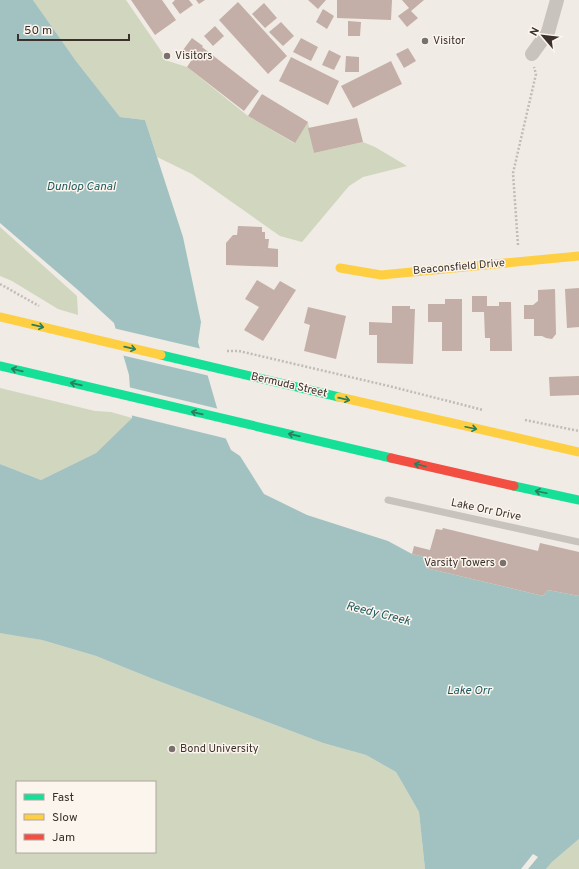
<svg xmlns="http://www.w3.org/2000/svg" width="579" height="869" font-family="Overpass,sans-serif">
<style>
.green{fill:#d1d6bf;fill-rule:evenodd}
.water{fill:#a1c2c1}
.pier{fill:#f0ebe5}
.building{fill:#c3afa7}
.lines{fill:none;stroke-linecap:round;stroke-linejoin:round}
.path{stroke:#c2bbb6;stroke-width:2.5;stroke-dasharray:2 2;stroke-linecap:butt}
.lane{stroke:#c9c3be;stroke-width:7}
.street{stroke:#c9c3be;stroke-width:14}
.fast{stroke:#16e098;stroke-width:9}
.slow{stroke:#ffcf43;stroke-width:9}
.jam{stroke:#f24e42;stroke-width:9}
.oneway{stroke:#2a7f5c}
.poi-dot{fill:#7a716c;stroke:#fbf5ee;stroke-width:1.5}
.labels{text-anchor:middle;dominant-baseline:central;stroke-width:3;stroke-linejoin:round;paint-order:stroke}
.poi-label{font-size:11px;fill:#3b302b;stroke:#fbf5ee;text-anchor:start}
.street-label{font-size:11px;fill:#3b302b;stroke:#fbf5ee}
.water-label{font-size:12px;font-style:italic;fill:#1f5a5e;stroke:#fbf5ee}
</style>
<rect width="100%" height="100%" fill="#f0ebe5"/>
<!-- green -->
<path class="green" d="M33,0H126L168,61L187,67L248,116L294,143L308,122L314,153L363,142L375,147L407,166L363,177L349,186L302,242L280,236L192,174L157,157L145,120L120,117L76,61Z
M0,227L77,296L78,315L58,309L12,281L0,276Z
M0,388L95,411L111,412L132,418L96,453L41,480L0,464Z
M4,632L42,640L96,656L153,679L323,743L366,755L396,772L419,812L425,869H0V633ZM17,782H155V852H17Z
M579,839V869H546L552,862Z"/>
<!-- water -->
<path class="water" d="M0,0H33L76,61L120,117L145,120L183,237L201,322L198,342L226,439L231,450L240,456L264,494L307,515L388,541L412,554L429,558L426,568L543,596L548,590L579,596V839L552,862L546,869H425L419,812L396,772L366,755L323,743L153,679L96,656L42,640L0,633V464L41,480L96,453L132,418L129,375L114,323L78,290L0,223Z"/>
<!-- pier -->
<path class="pier" d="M113,328L202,349L210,376L121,355Z
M128,387L219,409L228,439L130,415Z
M533,854L538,857L528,869H521Z"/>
<!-- building -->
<path class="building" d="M131,0H162L176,20L155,35Z
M175,0H189L193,5L180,14L172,3Z
M196,0H205L199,4Z
M308,0H326L318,9Z
M337,0H392L391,20L337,18Z
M402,0H424L411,11L418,18L407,27L398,16L409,8Z
M238,2L287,56L268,74L219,20Z
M264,3L277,18L265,28L252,14Z
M323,9L334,16L327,29L316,22Z
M348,21L361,22L360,36H348Z
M281,22L294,36L283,46L269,32Z
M215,26L224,36L213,46L204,36Z
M192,38L203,46L202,47L259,91L244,111L187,67L193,58L183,50Z
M301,38L318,47L311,61L293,52Z
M408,48L416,61L404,68L396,54Z
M329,50L341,56L334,70L322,65Z
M346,56L359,57V72H345Z
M291,57L339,81L328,105L279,81Z
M391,61L402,84L353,108L341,86Z
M262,94L308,122L295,143L248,116Z
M357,118L363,142L314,153L308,128Z
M238,226L262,227V232H265V239H269L268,248L278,249V267L226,265V243L233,235H237Z
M257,280L274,290L280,281L296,290L263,341L244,330L259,307L245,299Z
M579,288V327L567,328L565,289Z
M555,289L556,334L552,339L546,338L542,336H534V319H524V305H533L538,301V290Z
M472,296H487V306H499V302H511L512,351H490V338H485L484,312H472Z
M445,299H462V351H442V322H428V304H445Z
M392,306H410V309H415L413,364L377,363V335H369V322L392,323Z
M308,307L346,316L336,359L304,351L310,325L304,323Z
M579,376V395L550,396L549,377Z
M443,528L538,551L540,543L579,552V596L548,590L543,596L426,568L429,558L412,554L414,546L430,550L436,529L442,530Z"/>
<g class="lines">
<!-- path -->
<path class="path" d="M518,245L513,173L536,74L534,67
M0,284L39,306
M227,351H239L393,387L483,410
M525,420L579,431"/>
<!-- lane -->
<path class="lane" d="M388,500L579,542"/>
<!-- street -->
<path class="street" d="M532,54L548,32L557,0"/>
<!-- fast -->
<path class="fast" d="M161,355L339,397
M0,366L391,458
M514,486L579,500"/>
<!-- slow -->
<path class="slow" d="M340,268L381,275L579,256
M0,317L161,355
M339,397L579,452"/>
<!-- jam -->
<path class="jam" d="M391,458L514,486"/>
</g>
<!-- one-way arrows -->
<defs><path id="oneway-shaft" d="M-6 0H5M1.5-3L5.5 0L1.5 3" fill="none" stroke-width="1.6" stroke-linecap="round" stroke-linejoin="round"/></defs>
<g class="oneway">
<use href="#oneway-shaft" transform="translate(38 326) rotate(13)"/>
<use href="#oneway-shaft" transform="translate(130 348) rotate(13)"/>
<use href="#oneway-shaft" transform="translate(17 370) rotate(-167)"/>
<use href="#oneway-shaft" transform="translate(76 384) rotate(-167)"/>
<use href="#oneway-shaft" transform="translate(344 399) rotate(13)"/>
<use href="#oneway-shaft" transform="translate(197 413) rotate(-167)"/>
<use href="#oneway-shaft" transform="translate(471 428) rotate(12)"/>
<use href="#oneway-shaft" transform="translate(294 435) rotate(-167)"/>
<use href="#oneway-shaft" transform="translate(420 465) rotate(-166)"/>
<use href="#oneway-shaft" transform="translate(541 492) rotate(-168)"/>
</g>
<!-- markers -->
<g class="poi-dot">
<circle cx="425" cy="41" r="4"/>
<circle cx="167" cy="56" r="4"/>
<circle cx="503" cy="563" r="4"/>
<circle cx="172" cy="749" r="4"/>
</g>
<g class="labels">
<!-- poi labels -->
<g class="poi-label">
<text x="433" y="41">Visitor</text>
<text x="175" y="56">Visitors</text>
<text x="495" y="563" text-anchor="end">Varsity Towers</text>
<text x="180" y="749">Bond University</text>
</g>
<!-- street labels -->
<g class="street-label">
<text transform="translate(459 267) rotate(-5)">Beaconsfield Drive</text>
<text transform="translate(289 385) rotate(13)">Bermuda Street</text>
<text transform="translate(486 510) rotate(12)">Lake Orr Drive</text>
</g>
<!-- water labels -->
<g class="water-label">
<text x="81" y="187">Dunlop Canal</text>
<text transform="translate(378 614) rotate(14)">Reedy Creek</text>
<text x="469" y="691">Lake Orr</text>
</g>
</g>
<!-- legend -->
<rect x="16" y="781" width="140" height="72" fill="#fbf5ee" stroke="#aea6a0"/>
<rect x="24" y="794" width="20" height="6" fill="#16e098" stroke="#aea6a0"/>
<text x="52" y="801" font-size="12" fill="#3b302b">Fast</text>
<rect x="24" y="814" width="20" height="6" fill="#ffcf43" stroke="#aea6a0"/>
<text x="52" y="821" font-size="12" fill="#3b302b">Slow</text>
<rect x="24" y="834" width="20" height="6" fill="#f24e42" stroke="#aea6a0"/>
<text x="52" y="841" font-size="12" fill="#3b302b">Jam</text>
<!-- north arrow -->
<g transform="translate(543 36) rotate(298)" stroke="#fbf5ee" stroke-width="3" paint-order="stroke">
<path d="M0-3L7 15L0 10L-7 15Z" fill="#3b302b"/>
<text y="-6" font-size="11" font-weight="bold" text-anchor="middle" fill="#3b302b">N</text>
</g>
<!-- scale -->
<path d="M18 34v6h111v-6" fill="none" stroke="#3b302b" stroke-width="2"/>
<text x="24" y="34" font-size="12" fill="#3b302b" stroke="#fbf5ee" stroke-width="3" paint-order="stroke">50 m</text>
</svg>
